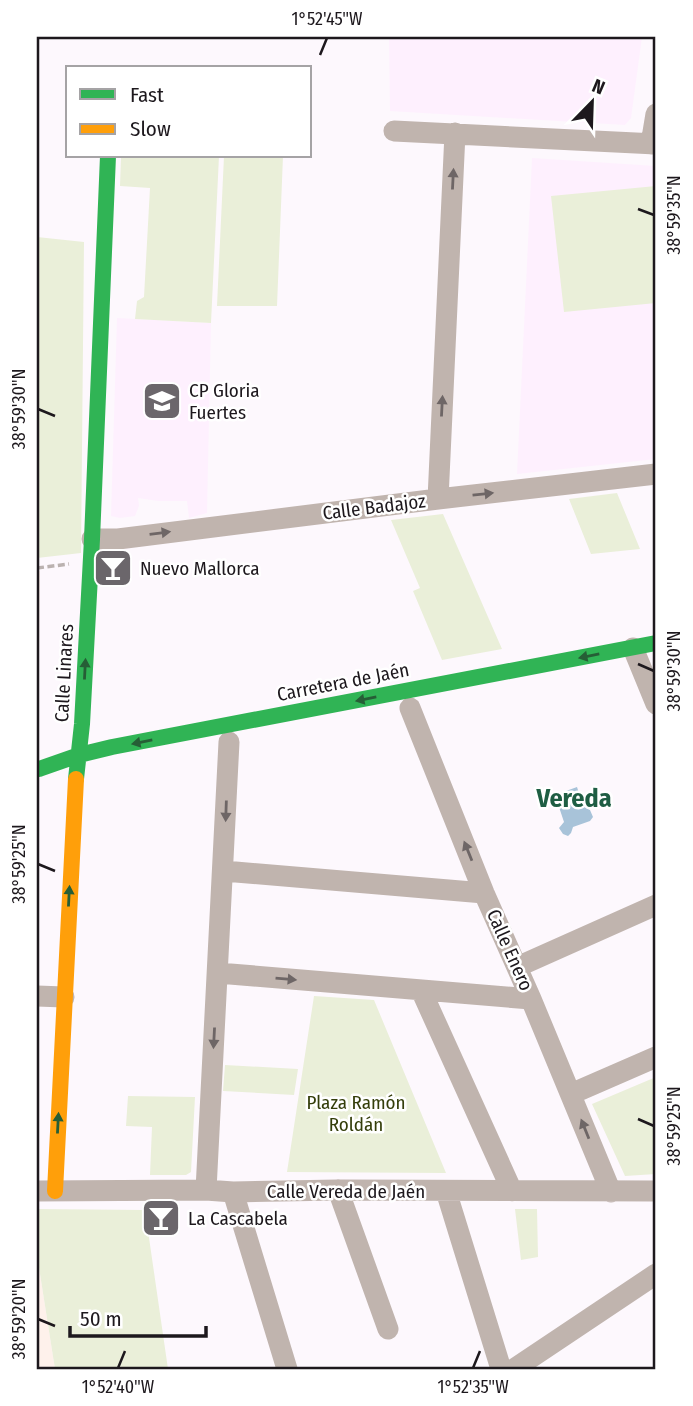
<svg xmlns="http://www.w3.org/2000/svg" width="693" height="1406" font-family="'Fira Sans Condensed',sans-serif">
<style>
.commercial{fill:#fef1eb}
.built{fill:#fef0fe}
.green{fill:#eaefd9}
.water{fill:#a8c3d9}
.lines{fill:none;stroke-linecap:round;stroke-linejoin:round}
.path{stroke:#bbb2b0;stroke-width:3.5;stroke-dasharray:7 3.5;stroke-linecap:butt}
.street{stroke:#c0b4ae;stroke-width:21}
.fast{stroke:#30b455;stroke-width:16}
.slow{stroke:#ff9f0a;stroke-width:16}
.oneway{fill:#6e6666}
.oneway2{fill:#265e36}
.ticks{fill:none;stroke:#1d181d;stroke-width:2.5}
.labels{text-anchor:middle;dominant-baseline:central;stroke-width:5;stroke-linejoin:round;paint-order:stroke}
.poi-label{font-size:19px;fill:#1d181d;stroke:#fff;text-anchor:start}
.street-label{font-size:19px;fill:#1d181d;stroke:#fff}
.park-label{font-size:19px;fill:#343e0a;stroke:#fff}
.district-label{font-size:26px;font-weight:bold;fill:#1e5e43;stroke:#fff}
.neatline{fill:none;stroke:#1d181d;stroke-width:2.5}
.ticks-label{font-size:18px;text-anchor:middle;fill:#1d181d}
</style>
<rect width="100%" height="100%" fill="#fdf8fd"/>
<!-- commercial -->
<path class="commercial" d="M37,571H40L38,739H37Z
M37,1255L55,1369H37Z"/>
<!-- built -->
<path class="built" d="M389,37H642L631,118L625,125L390,111Z
M532,158L656,166V459L517,474Z
M117,318L211,323L207,513L189,518L187,501H158L138,498L139,506L135,516L120,518L111,516Z"/>
<!-- green -->
<path class="green" d="M121,156H219L211,323L135,319L137,301L144,297L150,188L120,186Z
M224,156H283L277,306H217Z
M656,186V303L564,312L551,196Z
M37,237L84,242L81,553L37,558Z
M617,493L640,549L591,554L569,499Z
M443,514L502,649L442,660L413,591L420,588L391,520Z
M314,996L374,1000L446,1173L287,1172Z
M225,1065L298,1069L294,1095L223,1091Z
M656,1077V1174L625,1176L592,1104Z
M128,1096L195,1097L191,1172L186,1175H150L152,1127L126,1126Z
M37,1209L145,1210L168,1369H55L37,1255Z
M515,1209H537L538,1257L521,1260Z"/>
<!-- water -->
<path class="water" d="M577,787L583,806L590,810L593,817L590,821L573,827L571,833L568,836L563,834L559,828L564,822L555,795Z"/>
<g class="lines">
<!-- path -->
<path class="path" d="M37,568L69,564"/>
<!-- street -->
<path class="street" d="M394,131L656,144
M651,144L656,114
M438,499L455,133
M92,539H118L438,499L656,474
M633,648L656,704
M410,708L484,893L531,999L611,1192
M224,871L484,893
M517,967L656,905
M218,973L531,999
M421,990L512,1191
M37,996L64,997
M571,1094L656,1057
M206,1190L229,742
M338,1190L388,1329
M37,1191L206,1190L233,1192L338,1190L656,1191
M446,1191L501,1369
M233,1192L287,1369
M514,1369L656,1274"/>
<!-- fast -->
<path class="fast" d="M37,769H39
M39,769L79,755L112,747L656,643
M76,779L82,724L92,539L108,156"/>
<!-- slow -->
<path class="slow" d="M55,1191L76,779"/>
</g>
<!-- one-way arrows -->
<defs><path id="oneway-solid" d="M-6-.8H1V-3.2L6.5 0L1 3.2V.8H-6Z" transform="scale(1.75)"/></defs>
<g class="oneway">
<use href="#oneway-solid" transform="translate(453 179) rotate(-87)"/>
<use href="#oneway-solid" transform="translate(442 406) rotate(-87)"/>
<use href="#oneway-solid" transform="translate(483 494) rotate(-6)"/>
<use href="#oneway-solid" transform="translate(160 533) rotate(-7)"/>
<use href="#oneway-solid" transform="translate(226 811) rotate(92)"/>
<use href="#oneway-solid" transform="translate(468 851) rotate(-112)"/>
<use href="#oneway-solid" transform="translate(286 979) rotate(5)"/>
<use href="#oneway-solid" transform="translate(214 1038) rotate(93)"/>
<use href="#oneway-solid" transform="translate(585 1129) rotate(-112)"/>
</g>
<g class="oneway2">
<use href="#oneway-solid" transform="translate(589 656) rotate(169)"/>
<use href="#oneway-solid" transform="translate(85 669) rotate(-87)"/>
<use href="#oneway-solid" transform="translate(366 699) rotate(169)"/>
<use href="#oneway-solid" transform="translate(142 742) rotate(169)"/>
<use href="#oneway-solid" transform="translate(69 896) rotate(-87)"/>
<use href="#oneway-solid" transform="translate(58 1123) rotate(-87)"/>
</g>
<!-- ticks -->
<path class="ticks" d="M320,55L327,38M638,209L654,215M38,409L55,416M638,664L654,671M38,864L55,871M638,1119L654,1126M38,1319L55,1326M118,1368L125,1351M473,1368L480,1351"/>
<!-- icons -->
<defs>
<g id="school-square" transform="scale(2.0125)"><rect x="-9" y="-9" width="18" height="18" rx="4" fill="#6b666b" stroke="#fff"/><path d="M0-5L7-2L0 1L-7-2ZM-4 1L0 2.5L4 1V4Q0 6-4 4Z" fill="#fff"/></g>
<g id="bar-square" transform="scale(2.0125)"><rect x="-9" y="-9" width="18" height="18" rx="4" fill="#6b666b" stroke="#fff"/><path d="M-6-5H6L.8 .8V4.5H3.5V6h-7V4.5H-.8V.8Z" fill="#fff"/></g>
</defs>
<g fill-rule="evenodd">
<use href="#school-square" x="162" y="401"/>
<use href="#bar-square" x="113" y="568"/>
<use href="#bar-square" x="161" y="1218"/>
</g>
<g class="labels">
<!-- poi labels -->
<g class="poi-label">
<text x="189" y="390">CP Gloria<tspan x="189" dy="22">Fuertes</tspan></text>
<text x="140" y="568">Nuevo Mallorca</text>
<text x="188" y="1218">La Cascabela</text>
</g>
<!-- street labels -->
<g class="street-label">
<text transform="translate(374 507) rotate(-7)">Calle Badajoz</text>
<text transform="translate(64 673) rotate(-87)">Calle Linares</text>
<text transform="translate(343 682) rotate(-11)">Carretera de Jaén</text>
<text transform="translate(510 950) rotate(66)">Calle Enero</text>
<text x="346" y="1191">Calle Vereda de Jaén</text>
</g>
<!-- park labels -->
<g class="park-label">
<text x="356" y="1102">Plaza Ramón<tspan x="356" dy="22">Roldán</tspan></text>
</g>
<!-- district labels -->
<g class="district-label">
<text x="574" y="798">Vereda</text>
</g>
</g>
<!-- border -->
<rect width="693" height="1406" fill="none" stroke="#ffffff" stroke-width="77"/>
<!-- legend -->
<rect x="66" y="66" width="245" height="91" fill="#ffffff" stroke="#a5a3a5" stroke-width="2"/>
<rect x="80" y="89" width="35" height="10" fill="#30b455" stroke="#a5a3a5" stroke-width="2"/>
<text x="130" y="102" font-size="21" fill="#1d181d">Fast</text>
<rect x="80" y="124" width="35" height="10" fill="#ff9f0a" stroke="#a5a3a5" stroke-width="2"/>
<text x="130" y="136" font-size="21" fill="#1d181d">Slow</text>
<!-- north arrow -->
<g transform="translate(592 102) rotate(23)" stroke="#ffffff" stroke-width="5" paint-order="stroke">
<path d="M0-5L12 26L0 18L-12 26Z" fill="#1d181d"/>
<text y="-10" font-size="19" font-weight="bold" text-anchor="middle" fill="#1d181d">N</text>
</g>
<!-- scale -->
<path d="M70 1326v10h136v-10" fill="none" stroke="#1d181d" stroke-width="3.5"/>
<text x="80" y="1326" font-size="21" fill="#1d181d" stroke="#ffffff" stroke-width="5" paint-order="stroke">50 m</text>
<rect x="38" y="38" width="616" height="1330" class="neatline"/>
<g class="ticks-label">
<text x="327" y="25">1°52'45"W</text>
<text transform="translate(674 215) rotate(-90)" y="6">38°59'35"N</text>
<text transform="translate(19 409) rotate(-90)" y="6">38°59'30"N</text>
<text transform="translate(674 671) rotate(-90)" y="6">38°59'30"N</text>
<text transform="translate(19 864) rotate(-90)" y="6">38°59'25"N</text>
<text transform="translate(674 1126) rotate(-90)" y="6">38°59'25"N</text>
<text transform="translate(19 1319) rotate(-90)" y="6">38°59'20"N</text>
<text x="118" y="1393">1°52'40"W</text>
<text x="473" y="1393">1°52'35"W</text>
</g>
</svg>
